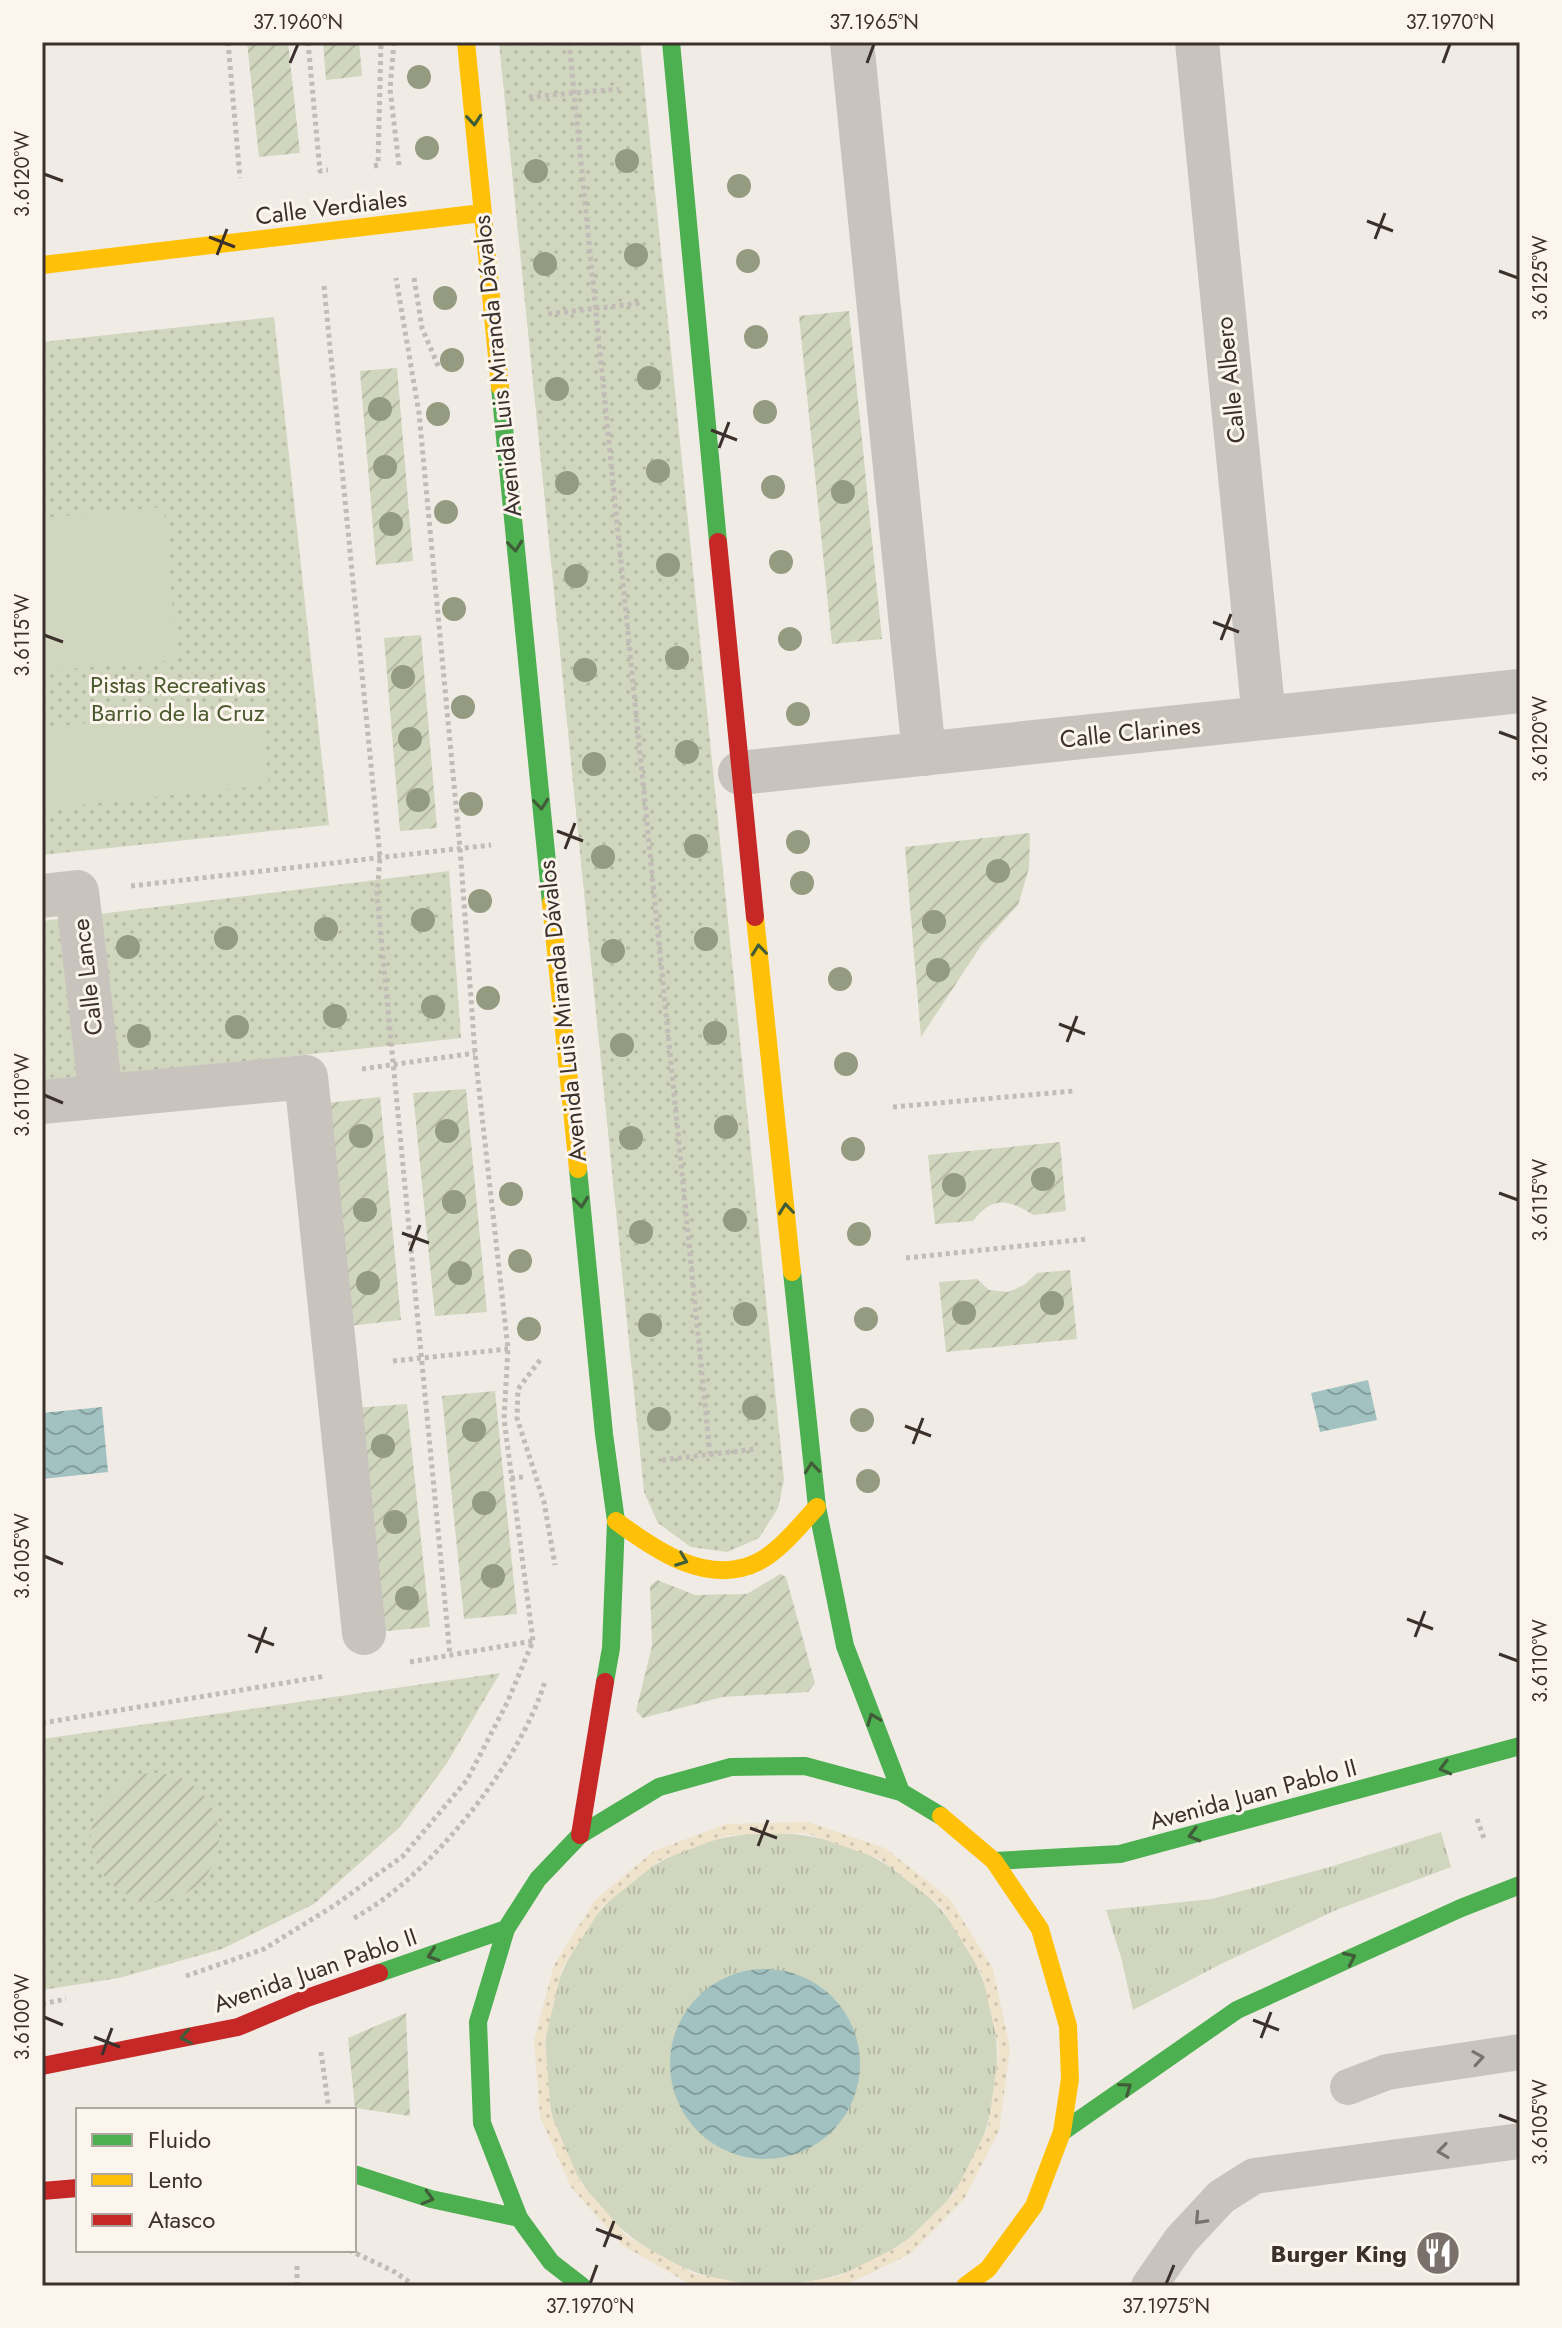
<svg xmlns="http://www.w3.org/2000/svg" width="1562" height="2328" font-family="Jost,sans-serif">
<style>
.grass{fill:url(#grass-tufts)}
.sand{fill:url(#sand-dots)}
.park{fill:url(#park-dots)}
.garden{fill:url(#garden-furrows)}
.pitch{fill:#d1d6bf}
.water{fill:url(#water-waves)}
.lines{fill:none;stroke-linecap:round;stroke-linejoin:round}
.path{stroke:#c2bbb6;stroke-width:5;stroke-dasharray:4 4;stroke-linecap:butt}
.lane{stroke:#c9c3be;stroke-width:36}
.street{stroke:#c9c3be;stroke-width:44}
.fast{stroke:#4caf50;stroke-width:18}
.slow{stroke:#ffc107;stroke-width:18}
.jam{stroke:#c62828;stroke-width:18}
.tree{fill:#959b80}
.oneway{stroke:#415c38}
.oneway2{stroke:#7b726d}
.ticks{fill:none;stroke:#3b302b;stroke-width:3}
.labels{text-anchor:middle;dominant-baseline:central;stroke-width:6;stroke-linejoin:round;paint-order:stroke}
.street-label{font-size:24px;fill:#3b302b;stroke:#fbf5ee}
.park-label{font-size:24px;fill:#4a5a2e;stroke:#fbf5ee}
.poi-label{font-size:24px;font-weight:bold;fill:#3b302b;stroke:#fbf5ee;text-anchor:end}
.neatline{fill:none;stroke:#3b302b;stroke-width:3}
.ticks-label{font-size:20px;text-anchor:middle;fill:#3b302b}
</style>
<defs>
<pattern id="grass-tufts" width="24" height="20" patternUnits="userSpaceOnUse" patternTransform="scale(2)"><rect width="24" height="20" fill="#d1d6bf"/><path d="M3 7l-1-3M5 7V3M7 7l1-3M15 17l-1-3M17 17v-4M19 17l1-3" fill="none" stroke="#b4b8a4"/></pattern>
<pattern id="sand-dots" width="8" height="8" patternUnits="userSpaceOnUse" patternTransform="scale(2)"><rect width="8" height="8" fill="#efe3cc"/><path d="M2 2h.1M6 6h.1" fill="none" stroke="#cec3af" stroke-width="1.8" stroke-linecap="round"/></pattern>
<pattern id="park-dots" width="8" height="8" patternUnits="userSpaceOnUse" patternTransform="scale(2)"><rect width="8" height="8" fill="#d1d6bf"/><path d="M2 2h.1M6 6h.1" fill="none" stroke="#b4b8a4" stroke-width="1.8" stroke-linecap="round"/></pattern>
<pattern id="garden-furrows" width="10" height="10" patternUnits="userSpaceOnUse" patternTransform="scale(2)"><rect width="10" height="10" fill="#d1d6bf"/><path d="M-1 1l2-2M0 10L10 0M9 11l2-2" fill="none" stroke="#b4b8a4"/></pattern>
<pattern id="water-waves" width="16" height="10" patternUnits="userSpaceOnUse" patternTransform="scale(2)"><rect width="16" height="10" fill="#a1c2c1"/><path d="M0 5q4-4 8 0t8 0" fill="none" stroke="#849e9d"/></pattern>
</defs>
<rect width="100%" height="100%" fill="#f0ebe5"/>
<!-- grass -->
<path class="grass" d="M1441,1832L1451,1867L1336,1910L1221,1964L1133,2010L1121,1957L1106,1910L1212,1899L1330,1867Z
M545 2059a226 226 0 1 1 452 0a226 226 0 1 1-452 0Z"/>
<!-- sand -->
<path class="sand" d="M808,1822L885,1848L950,1899L993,1969L1010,2049L999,2131L964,2199L910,2254L844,2286H774L837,2277L902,2245L954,2194L988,2127L999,2050L982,1974L941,1907L880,1859L806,1833L728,1835L659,1861L602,1907L562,1969L545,2041L551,2114L580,2182L628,2237L692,2273L757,2286H704L688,2283L622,2245L571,2187L540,2117L534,2040L554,1965L595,1900L654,1851L726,1824Z"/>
<!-- park -->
<path class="park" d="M499,42H640L784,1480L778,1508L759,1538L727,1552L691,1547L658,1523L644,1492Z
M274,317L329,825L42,855V342Z
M449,871L461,1038L42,1083V921Z
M500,1673L447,1763L400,1827L314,1904L222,1949L119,1978L42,1990V1739Z"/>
<!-- garden -->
<path class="garden" d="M247,42H288L300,153L259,157Z
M323,42H359L362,76L326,80Z
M849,311L882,639L832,644L799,316Z
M397,368L413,561L376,565L360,371Z
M421,635L437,828L400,831L384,638Z
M1030,833L1029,868L1018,905L982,944L921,1037L905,847Z
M466,1089L487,1312L435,1316L413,1093Z
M380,1097L401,1320L349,1326L327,1103Z
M1060,1142L1066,1211L1033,1215C1009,1199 992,1196 973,1221L935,1224L928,1155Z
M1070,1270L1077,1339L946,1352L939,1282L977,1279L989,1290L1008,1292L1024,1285L1037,1273Z
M495,1391L517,1614L464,1619L442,1396Z
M407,1404L430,1627L377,1632L355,1408Z
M780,1574L786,1577L815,1683L808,1692L722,1697L643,1718L636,1711L652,1646L650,1586L657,1580L695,1595L747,1594Z
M91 1837a64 64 0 1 1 128 0a64 64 0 1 1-128 0Z
M406,2013L410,2116L355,2108L348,2038Z"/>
<!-- pitch -->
<path class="pitch" d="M164,507L177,660L42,671V518Z
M260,704L269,785L42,809V728Z"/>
<!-- water -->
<path class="water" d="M1368,1380L1377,1420L1320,1432L1311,1393Z
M102,1407L108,1472L42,1479V1413Z
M670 2064a95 95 0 1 1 190 0a95 95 0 1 1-190 0Z"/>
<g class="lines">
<!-- path -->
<path class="path" d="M228,42L240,178
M308,42L320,171L328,170
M394,42L390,89L399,165
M569,42L710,1454
M529,97L619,89
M374,166L378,165L381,42
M414,278L422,328L439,368
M324,286L380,857L377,895L450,1655
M548,314L641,303
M131,886L491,845
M362,1069L475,1053
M893,1107L1074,1091
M906,1258L1087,1239
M540,1360L518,1389L517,1418L544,1502L555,1565
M393,1361L508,1349
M662,1460L756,1449
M511,1478L523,1477
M410,1662L533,1641
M42,1723L326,1676
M1477,1819L1485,1841
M354,1918C428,1879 521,1762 545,1681
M186,1976L264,1949L335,1905L403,1856L467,1780L507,1703L533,1641L504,1419L508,1349L475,1053L460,848L419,413L396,278
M42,2004L66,1999
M321,2052L329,2110
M349,2250L395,2272L415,2286
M297,2286V2263"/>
<!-- lane -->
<path class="lane" d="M1348,2087L1387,2072L1520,2052
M1149,2286L1181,2240L1221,2197L1254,2176L1520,2141"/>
<!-- street -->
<path class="street" d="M852,42L924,754
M1197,42L1264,718
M740,773L1520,691
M42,896L77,892L101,1096
M42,1102L306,1077L364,1633"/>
<!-- fast -->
<path class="fast" d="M671,42L718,542
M500,387L551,903
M578,1169L604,1434L616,1521L611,1648L605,1682
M792,1272L817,1507L845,1646L901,1792
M994,1861L1120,1854L1520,1746
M379,1973L506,1929
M1062,2132L1237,2010L1461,1908L1520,1885
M354,2174L431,2199L519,2218
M582,2286L551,2262L519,2218L482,2123L478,2022L506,1929L538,1879L580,1835L659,1787L731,1767L805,1766L901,1792L941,1816"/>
<!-- slow -->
<path class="slow" d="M466,42L500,387
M42,265L482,213
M551,903L578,1169
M755,917L792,1272
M616,1521C655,1550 708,1587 758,1562C781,1550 799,1526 817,1507
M941,1816L994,1861L1040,1929L1068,2026L1070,2079L1062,2132L1034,2206L988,2269L965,2286"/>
<!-- jam -->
<path class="jam" d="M718,542L755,917
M580,1835L605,1682
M42,2066L238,2027L307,1998L379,1973
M42,2191L78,2188"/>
</g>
<!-- trees -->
<g class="tree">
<circle cx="419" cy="77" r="12"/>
<circle cx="427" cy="148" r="12"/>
<circle cx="627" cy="161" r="12"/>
<circle cx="536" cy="171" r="12"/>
<circle cx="739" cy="186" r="12"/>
<circle cx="636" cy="255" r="12"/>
<circle cx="748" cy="261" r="12"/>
<circle cx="545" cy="264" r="12"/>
<circle cx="445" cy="298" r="12"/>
<circle cx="756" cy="337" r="12"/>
<circle cx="452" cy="360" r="12"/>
<circle cx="649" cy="378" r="12"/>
<circle cx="557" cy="389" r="12"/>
<circle cx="380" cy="409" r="12"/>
<circle cx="765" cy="412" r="12"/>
<circle cx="438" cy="414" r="12"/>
<circle cx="385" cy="467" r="12"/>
<circle cx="658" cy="471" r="12"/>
<circle cx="567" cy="483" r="12"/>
<circle cx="773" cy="487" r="12"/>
<circle cx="843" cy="492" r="12"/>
<circle cx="446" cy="512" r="12"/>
<circle cx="391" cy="524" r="12"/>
<circle cx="781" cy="562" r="12"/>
<circle cx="668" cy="565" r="12"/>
<circle cx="576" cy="576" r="12"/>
<circle cx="454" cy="609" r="12"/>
<circle cx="790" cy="639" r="12"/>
<circle cx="677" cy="658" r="12"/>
<circle cx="585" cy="670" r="12"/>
<circle cx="403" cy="677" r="12"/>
<circle cx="463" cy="707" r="12"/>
<circle cx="798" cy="714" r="12"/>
<circle cx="410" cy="739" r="12"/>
<circle cx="687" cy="752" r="12"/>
<circle cx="594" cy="764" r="12"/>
<circle cx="418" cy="800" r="12"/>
<circle cx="471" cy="804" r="12"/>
<circle cx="798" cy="842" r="12"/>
<circle cx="696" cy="846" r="12"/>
<circle cx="603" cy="857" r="12"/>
<circle cx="998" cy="871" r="12"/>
<circle cx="802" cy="883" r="12"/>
<circle cx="480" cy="901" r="12"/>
<circle cx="423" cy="920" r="12"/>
<circle cx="934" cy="922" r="12"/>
<circle cx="326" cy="929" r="12"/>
<circle cx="226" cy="938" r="12"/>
<circle cx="706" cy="939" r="12"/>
<circle cx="128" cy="947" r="12"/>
<circle cx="613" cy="951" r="12"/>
<circle cx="938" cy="970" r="12"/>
<circle cx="840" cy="979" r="12"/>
<circle cx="488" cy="998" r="12"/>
<circle cx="433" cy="1007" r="12"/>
<circle cx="335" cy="1016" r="12"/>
<circle cx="237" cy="1027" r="12"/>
<circle cx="715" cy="1033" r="12"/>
<circle cx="139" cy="1036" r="12"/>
<circle cx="622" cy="1045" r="12"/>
<circle cx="846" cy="1064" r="12"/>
<circle cx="726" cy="1127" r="12"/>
<circle cx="447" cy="1131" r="12"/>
<circle cx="361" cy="1136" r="12"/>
<circle cx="631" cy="1138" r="12"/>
<circle cx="853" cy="1149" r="12"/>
<circle cx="1043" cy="1179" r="12"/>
<circle cx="954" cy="1185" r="12"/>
<circle cx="511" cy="1194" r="12"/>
<circle cx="454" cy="1202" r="12"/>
<circle cx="365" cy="1210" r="12"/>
<circle cx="735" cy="1220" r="12"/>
<circle cx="641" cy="1232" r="12"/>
<circle cx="859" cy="1234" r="12"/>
<circle cx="520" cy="1261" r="12"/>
<circle cx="460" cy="1273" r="12"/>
<circle cx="368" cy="1283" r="12"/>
<circle cx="1052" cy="1303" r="12"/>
<circle cx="964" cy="1313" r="12"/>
<circle cx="745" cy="1314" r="12"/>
<circle cx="866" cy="1319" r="12"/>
<circle cx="650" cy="1325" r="12"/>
<circle cx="529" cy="1329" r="12"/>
<circle cx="754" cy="1408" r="12"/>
<circle cx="659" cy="1419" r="12"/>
<circle cx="862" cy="1420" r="12"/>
<circle cx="474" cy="1430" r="12"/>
<circle cx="383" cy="1446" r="12"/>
<circle cx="868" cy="1481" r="12"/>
<circle cx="484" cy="1503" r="12"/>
<circle cx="395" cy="1522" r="12"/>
<circle cx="493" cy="1576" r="12"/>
<circle cx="407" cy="1598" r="12"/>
</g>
<!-- one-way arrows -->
<defs><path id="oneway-chevron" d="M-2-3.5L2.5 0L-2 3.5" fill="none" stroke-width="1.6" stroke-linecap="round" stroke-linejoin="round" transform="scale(2)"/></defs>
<g class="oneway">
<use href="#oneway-chevron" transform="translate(474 120) rotate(85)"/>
<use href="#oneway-chevron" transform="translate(515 546) rotate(84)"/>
<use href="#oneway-chevron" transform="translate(541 804) rotate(84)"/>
<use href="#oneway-chevron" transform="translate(759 950) rotate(-96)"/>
<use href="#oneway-chevron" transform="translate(581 1202) rotate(84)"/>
<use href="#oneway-chevron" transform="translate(786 1209) rotate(-96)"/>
<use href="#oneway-chevron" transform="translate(812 1468) rotate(-96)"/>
<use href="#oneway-chevron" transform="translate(682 1560) rotate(21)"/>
<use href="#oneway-chevron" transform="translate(873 1719) rotate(-111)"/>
<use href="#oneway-chevron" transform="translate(1445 1768) rotate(165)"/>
<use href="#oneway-chevron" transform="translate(1194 1835) rotate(165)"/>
<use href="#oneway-chevron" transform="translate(433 1955) rotate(161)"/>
<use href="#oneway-chevron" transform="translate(1350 1958) rotate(-25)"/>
<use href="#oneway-chevron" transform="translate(186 2037) rotate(169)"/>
<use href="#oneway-chevron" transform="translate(1126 2088) rotate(-35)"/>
<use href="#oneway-chevron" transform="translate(428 2198) rotate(16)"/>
</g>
<g class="oneway2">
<use href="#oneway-chevron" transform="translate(1478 2058) rotate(-9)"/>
<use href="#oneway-chevron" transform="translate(1443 2151) rotate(172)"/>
<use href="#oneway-chevron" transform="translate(1200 2219) rotate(133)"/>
</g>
<!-- ticks -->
<path class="ticks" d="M290,63L298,44M867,63L874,44M1443,63L1450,44M44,174L63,181M1367,221L1393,231M209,237L235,247M1375,239L1385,213M217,255L227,229M1499,271L1518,278M711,430L737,440M719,448L729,422M1213,622L1239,632M44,635L63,642M1221,640L1231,614M1499,732L1518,739M557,831L583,841M565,849L575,823M1059,1024L1085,1034M1067,1042L1077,1016M44,1095L63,1103M1499,1193L1518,1200M402,1233L429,1243M410,1251L420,1225M905,1426L931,1436M913,1444L923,1418M44,1556L63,1564M1407,1619L1433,1629M248,1635L274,1645M1415,1637L1425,1611M256,1653L266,1627M1499,1654L1518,1661M750,1828L777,1838M758,1846L768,1820M44,2017L63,2025M1253,2020L1279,2030M94,2037L120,2047M1261,2038L1271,2012M102,2055L112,2028M1499,2115L1518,2122M596,2229L622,2239M604,2247L614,2221M590,2284L597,2265M1166,2284L1174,2265"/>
<!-- icons -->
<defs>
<g id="restaurant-disc" transform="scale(2.3)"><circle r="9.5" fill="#7a716c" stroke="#fbf5ee"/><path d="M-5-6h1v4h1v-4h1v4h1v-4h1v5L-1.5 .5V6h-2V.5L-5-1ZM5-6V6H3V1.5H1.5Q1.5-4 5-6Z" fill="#fff"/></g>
</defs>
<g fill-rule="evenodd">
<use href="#restaurant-disc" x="1438" y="2253"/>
</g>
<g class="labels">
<!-- street labels -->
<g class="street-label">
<text transform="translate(331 207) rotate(-7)">Calle Verdiales</text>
<text transform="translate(497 366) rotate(-96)">Avenida Luis Miranda Dávalos</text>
<text transform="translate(1230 380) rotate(-96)">Calle Albero</text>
<text transform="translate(1130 732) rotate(-6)">Calle Clarines</text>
<text transform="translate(87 977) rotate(-97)">Calle Lance</text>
<text transform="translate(562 1011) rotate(-96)">Avenida Luis Miranda Dávalos</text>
<text transform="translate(1253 1794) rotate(-15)">Avenida Juan Pablo II</text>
<text transform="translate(315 1970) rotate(-19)">Avenida Juan Pablo II</text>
</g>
<!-- park labels -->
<g class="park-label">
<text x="178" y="684">Pistas Recreativas<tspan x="178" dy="28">Barrio de la Cruz</tspan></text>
</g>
<!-- poi labels -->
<g class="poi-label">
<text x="1407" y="2253">Burger King</text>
</g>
</g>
<!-- border -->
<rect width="1562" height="2328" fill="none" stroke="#fbf5ee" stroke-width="88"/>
<!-- legend -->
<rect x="76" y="2108" width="280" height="144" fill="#fbf5ee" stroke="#aea6a0" stroke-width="2"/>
<rect x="92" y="2134" width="40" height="12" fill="#4caf50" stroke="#aea6a0" stroke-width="2"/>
<text x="148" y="2148" font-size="24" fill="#3b302b">Fluido</text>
<rect x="92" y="2174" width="40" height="12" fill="#ffc107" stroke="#aea6a0" stroke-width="2"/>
<text x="148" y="2188" font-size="24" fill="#3b302b">Lento</text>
<rect x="92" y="2214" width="40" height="12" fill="#c62828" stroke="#aea6a0" stroke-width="2"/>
<text x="148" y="2228" font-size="24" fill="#3b302b">Atasco</text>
<rect x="44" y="44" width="1474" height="2240" class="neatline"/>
<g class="ticks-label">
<text x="298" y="29">37.1960°N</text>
<text x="874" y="29">37.1965°N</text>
<text x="1450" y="29">37.1970°N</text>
<text transform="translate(22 174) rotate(-90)" y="7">3.6120°W</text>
<text transform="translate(1540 278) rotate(-90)" y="7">3.6125°W</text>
<text transform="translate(22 635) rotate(-90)" y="7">3.6115°W</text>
<text transform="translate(1540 739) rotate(-90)" y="7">3.6120°W</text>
<text transform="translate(22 1095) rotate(-90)" y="7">3.6110°W</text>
<text transform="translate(1540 1200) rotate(-90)" y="7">3.6115°W</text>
<text transform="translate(22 1556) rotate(-90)" y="7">3.6105°W</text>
<text transform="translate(1540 1661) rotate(-90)" y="7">3.6110°W</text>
<text transform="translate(22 2017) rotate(-90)" y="7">3.6100°W</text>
<text transform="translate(1540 2122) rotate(-90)" y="7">3.6105°W</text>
<text x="590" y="2313">37.1970°N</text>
<text x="1166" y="2313">37.1975°N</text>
</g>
</svg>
